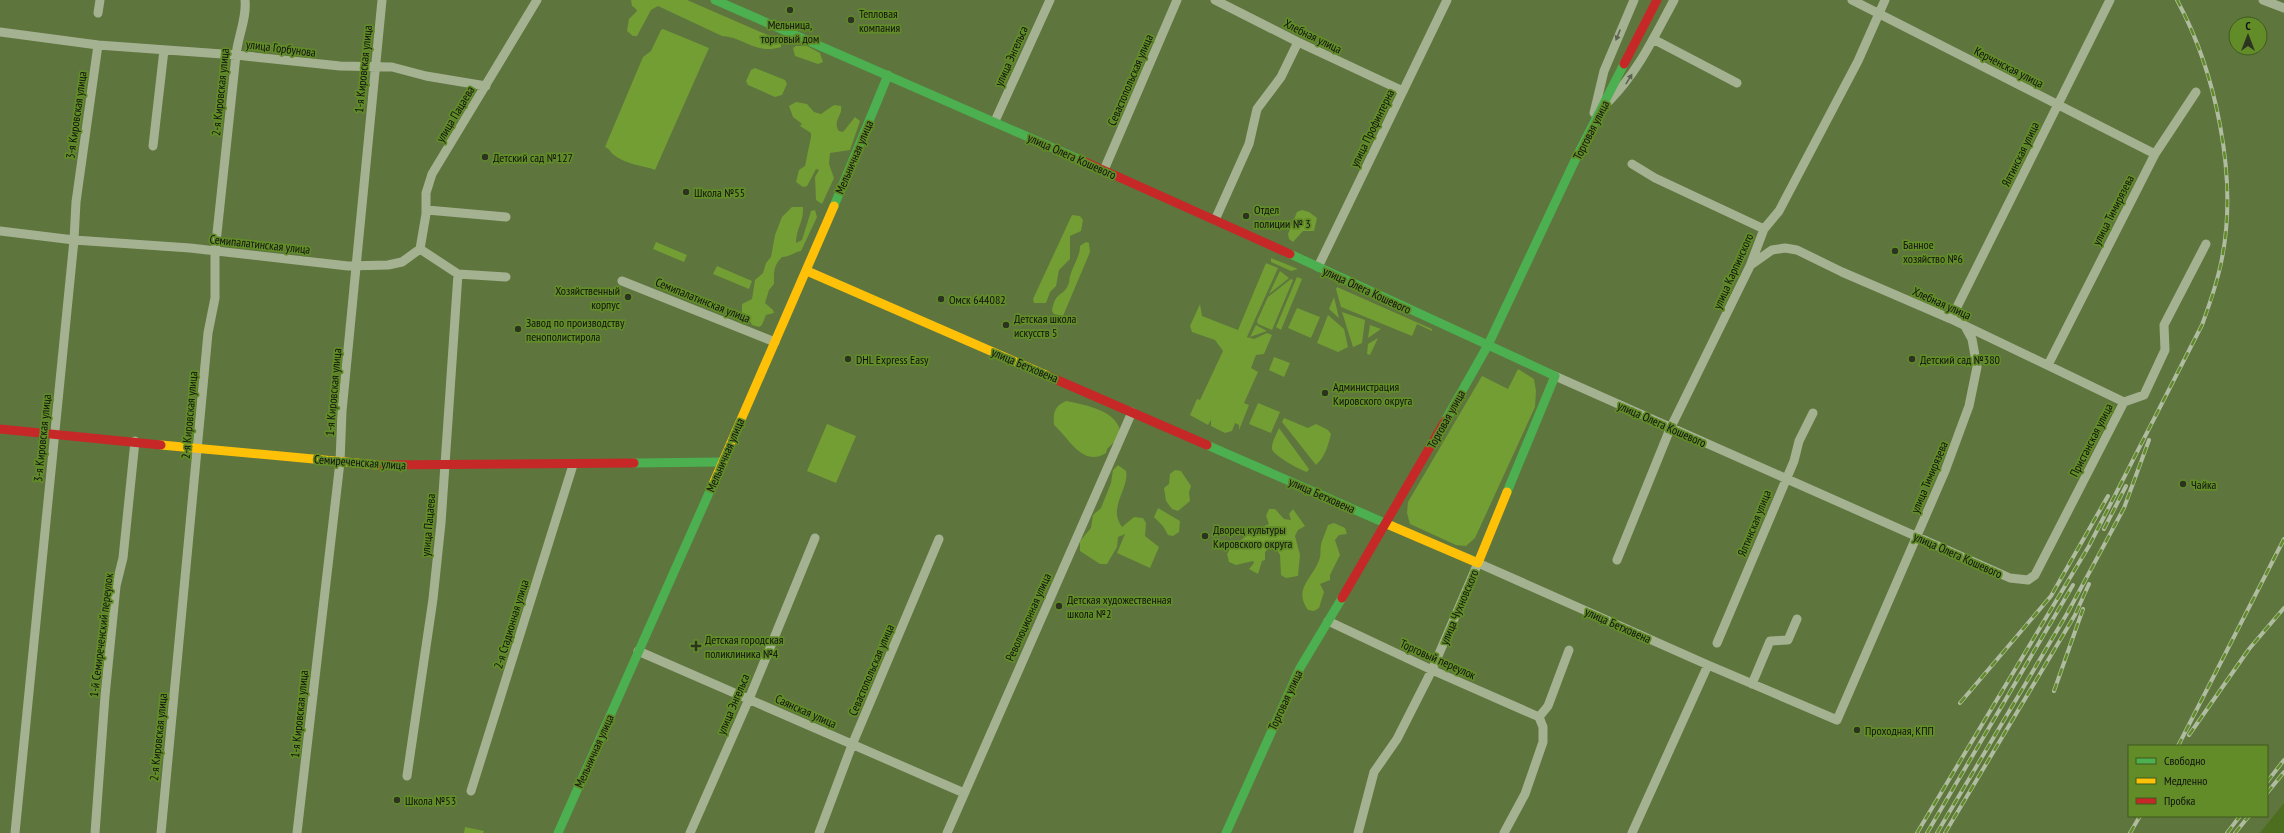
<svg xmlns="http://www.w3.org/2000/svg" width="2284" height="833" font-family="'PT Sans Narrow',sans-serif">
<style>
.green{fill:#729e33}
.water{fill:#4c6e1e}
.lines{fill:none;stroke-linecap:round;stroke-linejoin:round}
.street{stroke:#a5b292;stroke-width:9}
.fast{stroke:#4caf50;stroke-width:9}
.slow{stroke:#ffc107;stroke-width:9}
.jam{stroke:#c62828;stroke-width:9}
.rail-casing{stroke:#b0bca0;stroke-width:4}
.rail{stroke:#618c27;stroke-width:2.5;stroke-dasharray:8;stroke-linecap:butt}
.oneway{fill:#5b6252}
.poi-dot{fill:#2c3421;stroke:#618c27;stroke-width:1.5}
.labels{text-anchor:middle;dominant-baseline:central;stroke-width:3.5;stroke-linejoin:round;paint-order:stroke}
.poi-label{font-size:12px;fill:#111;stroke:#618c27;text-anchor:start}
.street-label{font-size:12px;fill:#111;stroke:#618c27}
</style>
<rect width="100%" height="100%" fill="#5e753e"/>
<!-- green -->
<path class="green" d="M631,0H687L779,40L781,43V47C755,55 744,37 722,36L658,6L651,10L637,36H633L627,31L629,19L637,11L635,8L632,6Z
M663,29L709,48L655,170C643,165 626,165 614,155C610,152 610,149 605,147L643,57L651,51L661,30Z
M796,46H807L820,53L823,62L818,64L795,56L793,48Z
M755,68L785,80L787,84L782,95L775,97L748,85L746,81L751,70Z
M796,102L807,104L814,112L821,114L834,105L841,106C843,115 832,122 839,131L843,132L855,117L860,121L850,150L830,153L829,164L834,178L822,204L816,200L815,177L819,170L816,169L807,186L803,187L796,182L799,170L805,166L811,137V133L800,126L802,124L793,117L789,106Z
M792,207H803C804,221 796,229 796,243L802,240L811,211L815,210L817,217L801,251C794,252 790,257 782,257C773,266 774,272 774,284L769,290L765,303L773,310L774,313L766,315L762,325L759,327L752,325L747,315H742V304L752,299L755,280L763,273L766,263L771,257L775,235L782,217Z
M1302,210L1309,212L1317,218L1314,231H1303L1293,242L1289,239L1288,234L1297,212Z
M1072,215L1080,216L1083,220L1081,231L1070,236V259L1059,270L1056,286L1050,292L1046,303H1034L1033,299Z
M656,242L687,255L684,262L653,249Z
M1086,242L1089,243L1090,252L1063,316L1054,314L1052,311C1055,291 1064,296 1068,285C1070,282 1069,279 1070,276C1073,265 1080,257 1080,246Z
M1271,258L1298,269L1291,271L1271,262Z
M1266,263L1278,268L1247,337L1254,339L1267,333L1272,335L1264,354L1256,355L1251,368L1258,372L1244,403L1249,405L1239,430V425L1235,423L1232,431L1225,433L1211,426V420L1208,425L1190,415L1197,399L1200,400L1223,351L1215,340L1192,332L1190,326L1200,304L1202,316L1238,330Z
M717,266L752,281L749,289L713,274Z
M1280,271L1289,278L1269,294Z
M1297,277L1302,279L1281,330L1276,327Z
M1291,279L1293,280L1272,330L1258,324L1257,321L1268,297Z
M1337,287L1432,329V331L1417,324L1412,336L1341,307L1336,289Z
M1334,297L1339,318L1329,309Z
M1297,308L1320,317L1311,338L1288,328Z
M1342,312L1365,320L1362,343L1353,347Z
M1328,315L1344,329L1348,347L1338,352L1317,343Z
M1256,325L1267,331L1250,337Z
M1370,325L1381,329L1368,338Z
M1378,338L1370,355L1367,354L1368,344Z
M1274,357L1290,363L1284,377L1269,370Z
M1518,369L1534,379L1536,391L1535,407L1475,538L1466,546L1456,545L1410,524L1407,513L1408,502L1482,376L1508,389Z
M1066,401C1085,405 1119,410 1121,435L1107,449L1106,453C1083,468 1069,438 1054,425C1053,414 1054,406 1066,401Z
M1258,403L1280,412L1271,433L1249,424Z
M1284,418L1308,428L1316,424L1328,430L1331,434C1328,446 1325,457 1316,465L1282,422Z
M827,424L856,436L836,483L807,471Z
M1279,428L1309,469L1307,472C1300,470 1274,456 1272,449C1271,444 1277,433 1279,428Z
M1118,465L1126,471C1130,488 1107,508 1122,527L1134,517L1143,518L1146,523L1145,536L1159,547L1150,568L1117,553L1125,534L1118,537L1117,547L1107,564H1100L1080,551V541L1091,528L1093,515L1101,508L1111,483L1113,470Z
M1175,470L1181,471L1191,486L1189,492L1190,501L1178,511L1172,509L1166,501L1164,488L1169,484L1170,474Z
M1158,508L1180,521L1179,532L1173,536L1168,535L1163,526L1154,517Z
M1269,509H1275L1284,519L1291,520L1289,514L1293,509L1305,526L1298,530L1295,536L1300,555L1298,576L1286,578L1281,575L1280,555L1276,548L1270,547L1265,552V560L1262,561L1258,574L1249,569L1254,563L1253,561L1236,565L1229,562L1227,554L1231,547L1248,535L1254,537L1257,535L1258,529L1269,524L1266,516Z
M1334,523L1345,528L1347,534L1339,535L1335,540L1340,555L1330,575V580L1320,584L1324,592L1319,608L1314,611L1308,610C1292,588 1315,577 1320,557C1321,553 1320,549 1321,545C1322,540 1326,531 1328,525Z
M465,827L484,831L483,833H464Z"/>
<!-- water -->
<path class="water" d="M2284,803V833H2260Z"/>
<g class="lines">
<!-- street -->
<path class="street" d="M1215,0L1298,42L1403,91
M1852,0L2155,154
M2263,0L2284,8
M98,13L100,0
M0,32L98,45L236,55L340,66L392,67L426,76L486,86
M1653,39L1737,83
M1609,101C1638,72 1655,35 1674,0
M1594,113L1604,71L1634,0
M995,121L1050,0
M153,146L164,50
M1632,164L1655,178L1764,229
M1104,170L1177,0
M427,210L506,217
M1215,220L1249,144L1257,109L1281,77L1298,42
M0,231L74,240L190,248L348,266L388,265L402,262L420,249L458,274L506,277
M420,249L426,214V193L432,174L537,0
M1752,264L1772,250L1785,248L1797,250L1842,272L1951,319L2124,402
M1318,267L1447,0
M622,281L775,342
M1951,319L2110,0
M2048,365L2155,154L2196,92
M1555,376L2010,578L2028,580L2035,575L2124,402L2144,395L2165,350L2164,325L2206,244
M1617,560L1670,429L1750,266L1764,229L1779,211L1858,61L1885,0
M1328,621L1432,670L1539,717
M1717,643L1794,461L1799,441L1813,413
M638,651L964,793
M1752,684L1770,641L1788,640L1797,619
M407,776L433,599L441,523L458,274
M471,791L573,465
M15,833L74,240L76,202L98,45
M95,833L105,696L116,586L123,558L135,441
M161,833L208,333L215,298V252L236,55C238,36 247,18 245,0
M297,833L340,462L342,411L382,0
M690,833L749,699L815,538
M819,833L852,745L939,539
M947,833L1132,412
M1358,833L1374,772L1397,739L1432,670L1478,563L1708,665L1837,720L1945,471L1969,406L1977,367L1972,339L1965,326
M1504,833L1525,794L1543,742V727L1539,717L1548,706L1569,650
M1632,833L1708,665"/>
<!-- fast -->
<path class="fast" d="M715,0L1083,161
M834,206L888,75
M1290,254L1488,345
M1488,345L1555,376L1507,492
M1445,421L1488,345L1578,154L1624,64
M1207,445L1387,524
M634,463L721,462
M558,833L713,484
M1226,833L1300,668L1342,598"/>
<!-- slow -->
<path class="slow" d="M807,271L1048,376
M161,445L378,465
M713,484L834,206
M1387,524L1478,563L1507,492"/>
<!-- jam -->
<path class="jam" d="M1624,64L1657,0
M1083,161L1290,254
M1048,376L1207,445
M0,429L161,445
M378,465L634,463
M1342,598L1445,421"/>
<!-- rail casing -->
<g class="rail-casing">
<path id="rail" d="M2104,529L2126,486
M2054,691L2083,609
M1960,703L2051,596L2108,496
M2189,735L2249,649L2284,608
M2178,746L2284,539
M2267,782L2284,760
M2267,793L2284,772
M1917,833L2089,546L2202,325C2210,303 2218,281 2222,258C2238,177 2216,72 2177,0
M1927,833L2073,585
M1937,833L2068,612L2124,508L2149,440
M1945,833L2075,615L2089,584
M2130,833L2140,816
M2227,833L2240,816
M2235,833L2249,816"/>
</g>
<!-- rail -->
<use href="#rail" class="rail"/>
</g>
<!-- one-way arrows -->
<defs><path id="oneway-solid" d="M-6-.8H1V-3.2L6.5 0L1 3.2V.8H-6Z"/></defs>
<g class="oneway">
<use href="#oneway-solid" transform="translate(1618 35) rotate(112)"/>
<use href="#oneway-solid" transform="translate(1629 79) rotate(-58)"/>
</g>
<!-- markers -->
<g class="poi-dot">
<circle cx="790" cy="10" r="4"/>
<circle cx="851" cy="20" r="4"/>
<circle cx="485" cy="157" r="4"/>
<circle cx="686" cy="192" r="4"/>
<circle cx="1246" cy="216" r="4"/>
<circle cx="1895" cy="251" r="4"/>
<circle cx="628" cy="297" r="4"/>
<circle cx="941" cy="299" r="4"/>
<circle cx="1006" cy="325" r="4"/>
<circle cx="518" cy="329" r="4"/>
<circle cx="848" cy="359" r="4"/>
<circle cx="1912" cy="359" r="4"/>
<circle cx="1325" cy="393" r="4"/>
<circle cx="2183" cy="484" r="4"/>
<circle cx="1205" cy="536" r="4"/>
<circle cx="1059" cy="606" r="4"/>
<path d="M694 640h4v4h4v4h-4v4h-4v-4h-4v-4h4z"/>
<circle cx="1857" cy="730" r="4"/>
<circle cx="397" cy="800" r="4"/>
</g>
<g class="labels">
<!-- poi labels -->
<g class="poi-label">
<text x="859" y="13">Тепловая<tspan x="859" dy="14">компания</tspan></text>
<text x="790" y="24" text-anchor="middle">Мельница,<tspan x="790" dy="14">торговый дом</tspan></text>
<text x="493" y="157">Детский сад №127</text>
<text x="694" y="192">Школа №55</text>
<text x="1254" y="209">Отдел<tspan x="1254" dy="14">полиции № 3</tspan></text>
<text x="1903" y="244">Банное<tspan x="1903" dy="14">хозяйство №6</tspan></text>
<text x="620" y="290" text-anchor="end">Хозяйственный<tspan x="620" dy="14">корпус</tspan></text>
<text x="949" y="299">Омск 644082</text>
<text x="1014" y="318">Детская школа<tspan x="1014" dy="14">искусств 5</tspan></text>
<text x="526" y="322">Завод по производству<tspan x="526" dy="14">пенополистирола</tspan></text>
<text x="856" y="359">DHL Express Easy</text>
<text x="1920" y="359">Детский сад №380</text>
<text x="1333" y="386">Администрация<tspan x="1333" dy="14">Кировского округа</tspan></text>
<text x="2191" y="484">Чайка</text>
<text x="1213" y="529">Дворец культуры<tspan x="1213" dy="14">Кировского округа</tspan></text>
<text x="1067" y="599">Детская художественная<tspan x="1067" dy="14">школа №2</tspan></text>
<text x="705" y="639">Детская городская<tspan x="705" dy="14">поликлиника №4</tspan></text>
<text x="1865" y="730">Проходная, КПП</text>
<text x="405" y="800">Школа №53</text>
</g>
<!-- street labels -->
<g class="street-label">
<text transform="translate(1313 36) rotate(26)">Хлебная улица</text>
<text transform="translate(281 48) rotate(7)">улица Горбунова</text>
<text transform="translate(1011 56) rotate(-66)">улица Энгельса</text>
<text transform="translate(2009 67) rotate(27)">Керченская улица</text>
<text transform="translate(363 69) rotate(-84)">1-я Кировская улица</text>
<text transform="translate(1130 80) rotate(-67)">Севастопольская улица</text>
<text transform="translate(220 92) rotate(-84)">2-я Кировская улица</text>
<text transform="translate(455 114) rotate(-59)">улица Пацаева</text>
<text transform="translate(76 115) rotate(-82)">3-я Кировская улица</text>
<text transform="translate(1372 128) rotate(-64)">улица Профинтерна</text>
<text transform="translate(1591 130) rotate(-63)">Торговая улица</text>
<text transform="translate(2020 154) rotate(-64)">Ялтинская улица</text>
<text transform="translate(1072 156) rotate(24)">улица Олега Кошевого</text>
<text transform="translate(854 157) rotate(-67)">Мельничная улица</text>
<text transform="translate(2113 210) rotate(-63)">улица Тимирязева</text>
<text transform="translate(260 244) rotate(6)">Семипалатинская улица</text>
<text transform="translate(1733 271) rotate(-66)">улица Карпинского</text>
<text transform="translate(1367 290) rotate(25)">улица Олега Кошевого</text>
<text transform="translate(703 300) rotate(22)">Семипалатинская улица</text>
<text transform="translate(1942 303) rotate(24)">Хлебная улица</text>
<text transform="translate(1025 365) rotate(23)">улица Бетховена</text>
<text transform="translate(333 392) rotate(-85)">1-я Кировская улица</text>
<text transform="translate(189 415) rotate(-85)">2-я Кировская улица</text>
<text transform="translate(1446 419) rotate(-61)">Торговая улица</text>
<text transform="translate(1662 424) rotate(24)">улица Олега Кошевого</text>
<text transform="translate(42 438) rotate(-84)">3-я Кировская улица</text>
<text transform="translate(2091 440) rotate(-63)">Пристанская улица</text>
<text transform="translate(725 455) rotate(-67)">Мельничная улица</text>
<text transform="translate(360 462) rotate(4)">Семиреченская улица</text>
<text transform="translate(1929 477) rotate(-67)">улица Тимирязева</text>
<text transform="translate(1322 495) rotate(24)">улица Бетховена</text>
<text transform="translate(1754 523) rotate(-68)">Ялтинская улица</text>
<text transform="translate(428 525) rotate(-85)">улица Пацаева</text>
<text transform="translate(1958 555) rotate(24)">улица Олега Кошевого</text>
<text transform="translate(1459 607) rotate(-67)">улица Чухновского</text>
<text transform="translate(1028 617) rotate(-66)">Революционная улица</text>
<text transform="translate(511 624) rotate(-73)">2-я Стадионная улица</text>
<text transform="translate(1618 625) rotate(24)">улица Бетховена</text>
<text transform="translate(101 635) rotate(-83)">1-й Семиреченский переулок</text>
<text transform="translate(1438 659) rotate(24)">Торговый переулок</text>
<text transform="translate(871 670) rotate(-67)">Севастопольская улица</text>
<text transform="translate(1285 700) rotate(-65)">Торговая улица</text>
<text transform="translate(733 704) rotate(-67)">улица Энгельса</text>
<text transform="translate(806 711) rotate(24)">Саянская улица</text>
<text transform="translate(299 714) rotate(-84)">1-я Кировская улица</text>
<text transform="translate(158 737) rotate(-84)">2-я Кировская улица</text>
<text transform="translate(594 751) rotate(-66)">Мельничная улица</text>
</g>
</g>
<!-- legend -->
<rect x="2128" y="745" width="140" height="72" fill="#618c27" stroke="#415b1e"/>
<rect x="2136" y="758" width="20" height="6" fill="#4caf50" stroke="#415b1e"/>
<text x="2164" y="765" font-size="12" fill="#111111">Свободно</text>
<rect x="2136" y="778" width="20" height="6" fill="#ffc107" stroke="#415b1e"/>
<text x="2164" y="785" font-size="12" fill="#111111">Медленно</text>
<rect x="2136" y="798" width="20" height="6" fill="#c62828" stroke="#415b1e"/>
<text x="2164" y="805" font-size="12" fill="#111111">Пробка</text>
<!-- north arrow -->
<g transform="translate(2248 36)"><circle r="19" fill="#618c27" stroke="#415b1e"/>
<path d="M0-3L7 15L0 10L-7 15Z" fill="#2c3421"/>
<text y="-6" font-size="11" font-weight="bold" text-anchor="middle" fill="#111111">С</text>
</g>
</svg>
